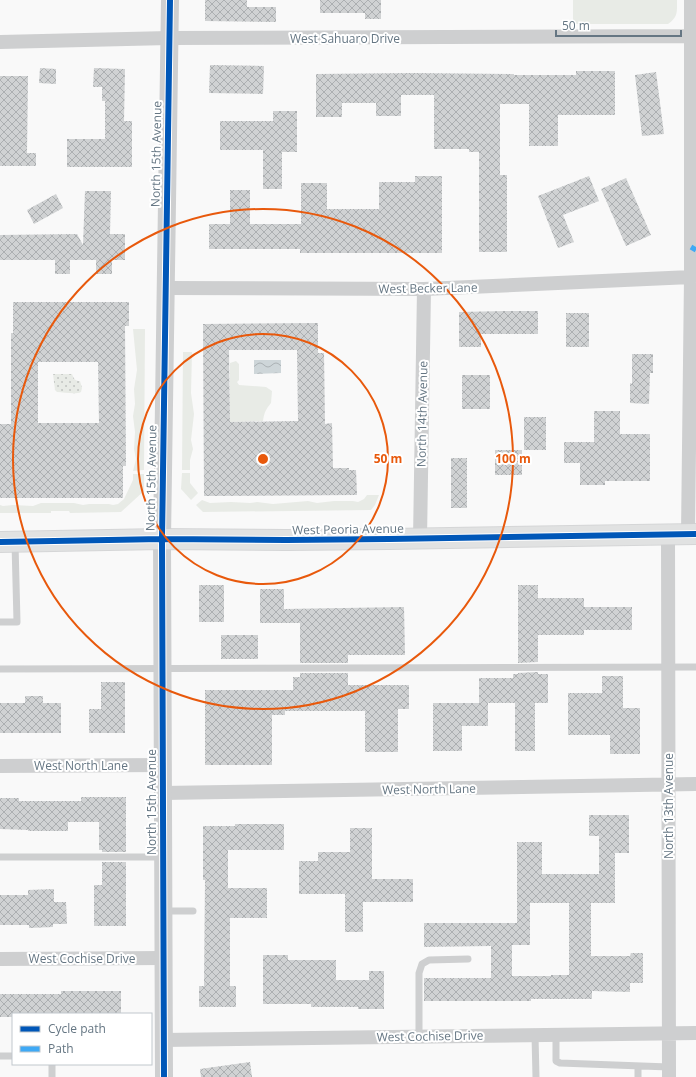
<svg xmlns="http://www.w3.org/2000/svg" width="696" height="1077" font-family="'Open Sans',sans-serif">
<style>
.grass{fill:#e8ebe6}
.park{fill:url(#park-dots)}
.water{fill:url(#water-waves)}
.building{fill:url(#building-cross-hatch);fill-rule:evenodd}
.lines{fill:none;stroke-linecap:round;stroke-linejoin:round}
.secondary-casing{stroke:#d5d6d7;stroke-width:22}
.service{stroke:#cecfd0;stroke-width:7}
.minor{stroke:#cecfd0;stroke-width:14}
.tertiary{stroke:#cecfd0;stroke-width:18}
.secondary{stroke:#e1e2e2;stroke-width:20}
.quiet{stroke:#3fa9f5;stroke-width:5;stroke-dasharray:10 5;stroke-linecap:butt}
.cycleway-casing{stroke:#fff;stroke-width:8}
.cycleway{stroke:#0057b8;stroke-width:6}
.ring{fill:none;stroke:#e8590c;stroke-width:2}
.labels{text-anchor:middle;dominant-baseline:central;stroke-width:4;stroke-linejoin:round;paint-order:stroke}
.street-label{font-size:12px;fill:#657683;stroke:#fff}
.centre{fill:#e8590c;stroke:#fff;stroke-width:2}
.ring-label{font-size:12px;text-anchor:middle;font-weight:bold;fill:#e8590c;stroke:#fff;stroke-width:4;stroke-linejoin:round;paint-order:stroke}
</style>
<defs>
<pattern id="park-dots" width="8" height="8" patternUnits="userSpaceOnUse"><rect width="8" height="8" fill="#e8ebe6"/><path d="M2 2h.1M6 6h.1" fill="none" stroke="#c0c3c0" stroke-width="1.8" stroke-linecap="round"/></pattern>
<pattern id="water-waves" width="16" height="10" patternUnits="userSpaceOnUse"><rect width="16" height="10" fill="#ced6d9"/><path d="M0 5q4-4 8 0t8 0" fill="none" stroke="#abb2b5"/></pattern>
<pattern id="building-cross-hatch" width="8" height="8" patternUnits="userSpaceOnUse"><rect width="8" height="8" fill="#d0d2d3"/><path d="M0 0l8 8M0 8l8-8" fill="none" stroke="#acafb1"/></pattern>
</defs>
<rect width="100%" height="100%" fill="#f9f9f9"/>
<!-- grass -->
<path class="grass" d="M573,0H677C677,12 678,17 668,24H573Z
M133,329H145L144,470L133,471L136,459L134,449L135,432L133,416L135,404L134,389L137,370Z
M183,352H192L191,393L194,414L191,440L193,449L190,460V470H182Z
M236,361L239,364V380L237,382L239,385L266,387L272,391L271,403C266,409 264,413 263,421L230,422V363Z
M182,473H190V483L198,493L191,500L181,489Z
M133,474H144V491L121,512L70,513L69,511H51V513H0V505L3,506L13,505L33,506L41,503H74L83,505L89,504H109L113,505L118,504L124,499L133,480Z
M367,495H379L375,505L371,510L203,512L196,505L202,500L210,503L231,502L250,503L257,502L273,504L308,501L317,503L334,501H353L358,502L364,499Z"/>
<!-- park -->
<path class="park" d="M53,374H72C74,379 75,381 80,381L82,388L81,392C75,395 64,392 57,392L55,390Z"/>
<!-- water -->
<path class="water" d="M254,360H281V373L254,374Z"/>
<!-- building -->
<path class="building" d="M205,0H247V7H276V22L205,21Z
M320,0H381V19H365V13H320Z
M210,65L264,66L263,94L209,93Z
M40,68L56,69V84L39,83Z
M94,68L125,69L124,121H132V167H67V139H105V101H102V87H93Z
M576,71H615V115H558V146H529V104H500V175H507V252H479V152H469V149H434V95H401V116H376V103H342V117H316V74L413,73L514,74V75H576Z
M656,72L664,134L642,136L635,75Z
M0,76H28L27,153H36V166H0Z
M273,111H297V152H282V189H263V150H220V121H273Z
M415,176H442V253H300V249H209V224H230V190H250V224H301V183H327V209H379V182H415Z
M589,176L599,201L563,215L574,242L558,248L538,196Z
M626,178L651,235L626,246L601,189Z
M85,191H111L110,234H125V260H112V274H96V260H70V274H55V260H0V235L77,234L83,245Z
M56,194L63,208L34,224L27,210Z
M13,302H129V326H125L126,466H123V498H0V424H11V333H13ZM38,362H98L99,423H38Z
M505,311H538V334H481V347H459V312Z
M566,313H589V347H566Z
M318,323V353H324L325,424L332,423L333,468H349V470H356L357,495L204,496L203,324ZM229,350H297L298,421L230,422Z
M632,354H653V373H650L649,404L630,403V383L632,384Z
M462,375H490V409H462Z
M594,411H620V434H650V481H605V485H580V463H564V442H594Z
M524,417H546V450H524Z
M495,450H522V475H495Z
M451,458H467V508H451Z
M199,585H224V622H199Z
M518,585H538V598H584V607H632V630H584V635H538V662L518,663Z
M260,589H284V609L404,607L405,655H348V663H300V623H260Z
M221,635H258V659H221Z
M538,672V674H548V703H535V751H515V703H488V726H462V751H433V703H479V678H513V674H518V673Z
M300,673H348V685H409V709H398V752H365V711H285V715H272V765H205V690H293V677H300Z
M602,676H623V708H640V754H610V735H568V693H602Z
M101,682H125V733H89V709H101Z
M25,696H43V703H61V733H0V703H25Z
M81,797H126V852H102V850H99V822H68V831H28V830L0,829V798H19V801H81Z
M589,815H629V853H615V903H591V956H630L631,953H643V983H630V992L592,991V999H531V1001H424V978H491V946L424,947V923H517V842H542V874H599V836H589ZM530,903H569V975H551V976H512V945H530Z
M235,824H284V850H228V888H267V918H230V986H236V1007H199V986H204L205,880H203V826H235Z
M350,828H372V879H413V902H363V932H345V894H299V861H318V852H350Z
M102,862H126V926H94V885H102Z
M54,889V902H66L67,924H53V927L29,928V925H0V895H28V890Z
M263,955H288V960H336V980H369V971H384V1009H358V1007H311V1004H263Z
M61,991H121V1014H13V1017H0V994H61Z
M250,1062L252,1077H201L200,1069Z"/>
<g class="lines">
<!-- secondary casing -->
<g class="secondary-casing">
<path id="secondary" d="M0,542L162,539L286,540L389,539L696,534"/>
</g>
<!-- service -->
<path class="service" d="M0,622H17L15,543
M0,669L696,667
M0,857H162
M163,911H193
M556,1034V1061L560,1063L669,1067
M535,1035L536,1077
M419,1036V973L422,964L429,960L468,959
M0,1056H13
M638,1066V1077
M52,1077V1064"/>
<!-- minor -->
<path class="minor" d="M0,42L169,38L690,36
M165,288L424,289L691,277
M668,534L669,1077
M688,534L691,277V0
M420,539L424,289
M0,766L163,765
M163,793L696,784
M0,959L163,958
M163,1040L696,1033"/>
<!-- tertiary -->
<path class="tertiary" d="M164,1077L162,539L170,0"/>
<!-- secondary -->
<use href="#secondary" class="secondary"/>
<!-- quiet -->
<path class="quiet" d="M691,247L696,250"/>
<!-- cycleway casing -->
<g class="cycleway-casing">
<path id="cycleway" d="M0,542L162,539L286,540L389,539L696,534
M164,1077L162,539L170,0"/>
</g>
<!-- cycleway -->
<use href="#cycleway" class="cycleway"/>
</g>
<!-- distance rings -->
<g class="ring">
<circle cx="263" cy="459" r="125"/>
<circle cx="263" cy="459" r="250"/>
</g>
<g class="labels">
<!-- street labels -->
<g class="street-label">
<text x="345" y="38">West Sahuaro Drive</text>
<text transform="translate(156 154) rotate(-89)">North 15th Avenue</text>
<text transform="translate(428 288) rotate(-1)">West Becker Lane</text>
<text transform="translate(422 414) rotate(-89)">North 14th Avenue</text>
<text transform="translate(151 478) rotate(-89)">North 15th Avenue</text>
<text transform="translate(348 529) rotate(-1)">West Peoria Avenue</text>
<text x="81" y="765">West North Lane</text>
<text transform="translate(429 789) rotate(-1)">West North Lane</text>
<text transform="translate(151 802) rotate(-90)">North 15th Avenue</text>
<text transform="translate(668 806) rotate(-90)">North 13th Avenue</text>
<text x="82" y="958">West Cochise Drive</text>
<text transform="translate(430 1036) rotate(-1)">West Cochise Drive</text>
</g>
</g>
<circle cx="263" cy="459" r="6" class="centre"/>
<g class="ring-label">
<text x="388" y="463">50 m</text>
<text x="513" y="463">100 m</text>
</g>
<!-- legend -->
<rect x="12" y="1013" width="140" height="52" fill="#ffffff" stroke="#c1c8cd"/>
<rect x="20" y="1026" width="20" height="6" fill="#0057b8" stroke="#c1c8cd"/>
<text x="48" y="1033" font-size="12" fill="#657683">Cycle path</text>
<rect x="20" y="1046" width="20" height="6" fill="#3fa9f5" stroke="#c1c8cd"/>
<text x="48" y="1053" font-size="12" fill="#657683">Path</text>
<!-- scale -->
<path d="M556 30v6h125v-6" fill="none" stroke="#657683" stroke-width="2"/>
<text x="562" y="30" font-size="12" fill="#657683" stroke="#ffffff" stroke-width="3" paint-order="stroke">50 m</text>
</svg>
